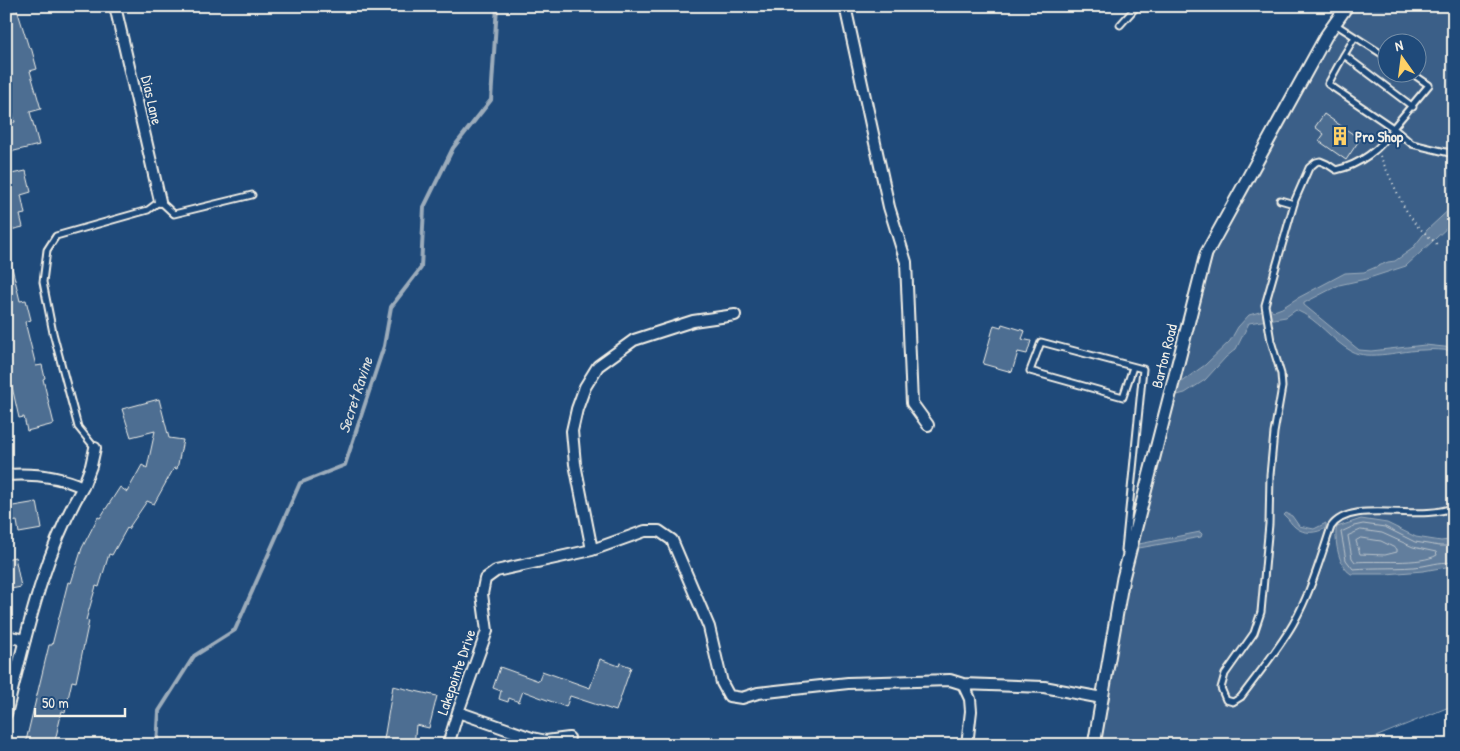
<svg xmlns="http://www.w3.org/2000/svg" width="1460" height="751" font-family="'Patrick Hand',sans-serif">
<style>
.green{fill:#3a5f88;stroke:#97a8b8;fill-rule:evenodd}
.water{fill:#627e9d;stroke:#9cacbb}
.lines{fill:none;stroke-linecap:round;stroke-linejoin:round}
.shore{stroke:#bac3ca;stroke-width:1}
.stream{stroke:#9cacbb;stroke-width:4}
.building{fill:#4d6e92;stroke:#f4f1e8}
.service-casing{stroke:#f4f1e8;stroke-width:9}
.minor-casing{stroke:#f4f1e8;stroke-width:14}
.tertiary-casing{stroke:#f4f1e8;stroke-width:15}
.path{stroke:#f4f1e8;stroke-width:2;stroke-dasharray:1 4;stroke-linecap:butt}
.service{stroke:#1f4a7a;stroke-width:5}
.minor{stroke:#1f4a7a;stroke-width:10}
.tertiary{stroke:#1f4a7a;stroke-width:11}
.labels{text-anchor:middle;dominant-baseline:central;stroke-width:4;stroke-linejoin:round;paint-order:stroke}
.street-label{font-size:15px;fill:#f4f1e8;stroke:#1f4a7a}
.poi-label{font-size:15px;font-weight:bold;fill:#f4f1e8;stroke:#1f4a7a;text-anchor:start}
.water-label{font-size:16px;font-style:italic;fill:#dee0dd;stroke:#1f4a7a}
</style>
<rect width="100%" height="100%" fill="#1f4a7a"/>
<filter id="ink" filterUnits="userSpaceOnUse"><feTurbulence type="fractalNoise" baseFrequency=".02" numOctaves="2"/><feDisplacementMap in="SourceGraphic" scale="10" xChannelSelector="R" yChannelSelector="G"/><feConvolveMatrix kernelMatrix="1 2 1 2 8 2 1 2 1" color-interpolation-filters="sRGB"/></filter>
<g filter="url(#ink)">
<!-- green -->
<path class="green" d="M1350,6H1454V705L1356,745H1099L1126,581L1206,277L1215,249L1236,207ZM1388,42H1418V72H1388Z"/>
<!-- water -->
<path class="water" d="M1454,205V218L1450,225L1406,266L1366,279L1339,285L1304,303V305L1359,350L1371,351L1425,345L1454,348V351C1444,350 1433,349 1423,350C1403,350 1369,361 1351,351C1331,340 1318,319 1296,310L1286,317L1249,323L1236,349L1226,357L1205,380L1185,393L1177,395V385L1205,365L1230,341L1238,327L1249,315L1270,309L1274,311L1282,308L1296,299L1345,273L1364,272L1388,262L1395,261L1412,249L1427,230Z
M1286,513L1292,516L1299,526L1314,529L1326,523V528C1317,533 1304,535 1295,527C1291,524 1289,519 1284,515Z
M1361,519L1387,523L1416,537L1441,541L1449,540L1454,541V568L1446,567L1423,571L1386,574H1351C1339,567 1335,543 1336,530L1337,527Z
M1200,532L1202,534L1201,537L1139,548V544Z"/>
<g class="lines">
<!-- shore -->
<path class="shore" d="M1361,530L1382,533L1413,547L1436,552L1437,555C1421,565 1376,560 1355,562L1352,558L1348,536Z
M1361,538L1381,541L1397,549V552L1385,555L1360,554L1356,541Z
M1454,546H1440L1415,542L1385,527L1363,524L1354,526L1341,532L1346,560L1353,569C1376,567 1400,569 1423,566C1434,564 1443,561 1454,563"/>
<!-- stream -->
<path class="stream" d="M157,745L159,711L194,656L235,630L300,483L345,465L384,346L391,307L421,268L424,207L453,148L491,100L497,6"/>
</g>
<!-- building -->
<path class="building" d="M6,6H16L29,48L31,47L37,69L30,71L41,109L30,112L39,145L6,153V139H9L6,124L15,122L6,89L10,88L6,76Z
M1324,114L1360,139L1346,160L1319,141L1324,134L1315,127Z
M26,171L31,192L21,195L25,214L20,215L23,227L6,231V175Z
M6,259H10L20,301L26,300L31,320L25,322L36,366L42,365L45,378L43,379L54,424L27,431L24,417L19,418L6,360Z
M1002,324L1025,331L1022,339L1031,341L1027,354L1018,352L1012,372L983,364L994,325L1001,327Z
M159,399L169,438L183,440L177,469L174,468L154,504L147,501L128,529L127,528L112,555L109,554L99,587L96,586L86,620L89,621L76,682L72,681L65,712L62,711L54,745H25L49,645H52L68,582L71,583L82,548L98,517L100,518L120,487L127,492L142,465L147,468L155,431L131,437L122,409Z
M37,502L42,529L19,533L17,521L10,522L7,507Z
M15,557L21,587L6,590V559Z
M600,659L619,666L620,663L631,667L616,711L570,696L566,707L523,691L519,702L509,698L508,702L499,699L501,691L493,688L500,667L539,681L542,671L590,688Z
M393,686L437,696L429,728L416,725L414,745H383Z"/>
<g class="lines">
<!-- service casing -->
<g class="service-casing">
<path id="service" d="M1335,24L1388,58
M1120,25L1137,6
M1344,55L1355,37
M1410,72L1429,85L1393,128L1328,84L1344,55L1413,107
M1454,154L1412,144L1393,128C1382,149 1359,165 1336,170L1327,164L1320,161L1316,162L1309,168L1295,200L1265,305L1271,341L1281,374L1282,387L1274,433L1270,475L1269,524L1261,612L1254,633L1225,674L1221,688L1226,700L1233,702L1241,697C1258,674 1278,650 1293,624C1310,594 1320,560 1331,527C1351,497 1420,523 1454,507
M1280,200L1294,204
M95,448L78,427L53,333L43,282L47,250L56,236L148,210L160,201L174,214L252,195
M1125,550L1143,369L1041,342L1030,371L1123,397L1133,367"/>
</g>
<!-- minor casing -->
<g class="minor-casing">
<path id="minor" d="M115,6L160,201
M845,6L889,207L906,262L912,403L928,425
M6,475C33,473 59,476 83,487C42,556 26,637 6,714
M83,487L91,466L95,448
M592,550L575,464L572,431L577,409L585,387L598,366L634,340L693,321L735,315
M6,636L25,640
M963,684L1044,687L1102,698
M458,712L532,738L546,741L569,738
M448,745L458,712L487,631L482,594L485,579L496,571L592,550L645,531H659L672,540L709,627L722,683L729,696L742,698L758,693L848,683L950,680L963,684L970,699L971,711L967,745"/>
</g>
<!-- tertiary casing -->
<g class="tertiary-casing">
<path id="tertiary" d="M1094,745L1123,578L1206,254L1326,36L1347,6"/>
</g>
<!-- path -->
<path class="path" d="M1380,156L1404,207L1416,225L1438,245"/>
<!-- service -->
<use href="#service" class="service"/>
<!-- minor -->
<use href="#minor" class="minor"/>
<!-- tertiary -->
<use href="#tertiary" class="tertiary"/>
</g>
</g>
<!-- icons -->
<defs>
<g id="building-bare" transform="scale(1.5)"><path d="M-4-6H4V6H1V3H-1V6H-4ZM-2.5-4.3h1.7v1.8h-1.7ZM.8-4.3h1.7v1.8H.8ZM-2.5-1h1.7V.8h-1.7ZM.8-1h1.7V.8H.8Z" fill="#ffd166" stroke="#1f4a7a" stroke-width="2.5" paint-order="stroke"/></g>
</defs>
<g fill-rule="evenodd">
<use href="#building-bare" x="1340" y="136"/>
</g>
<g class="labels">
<!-- street labels -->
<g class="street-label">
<text transform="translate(152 100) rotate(77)">Dias Lane</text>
<text transform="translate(1164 356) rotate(-76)">Barton Road</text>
<text transform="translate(456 672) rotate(-71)">Lakepointe Drive</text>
</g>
<!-- poi labels -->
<g class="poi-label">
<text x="1355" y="136">Pro Shop</text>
</g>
<!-- water labels -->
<g class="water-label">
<text transform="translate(355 395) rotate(-72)">Secret Ravine</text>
</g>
</g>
<!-- margin -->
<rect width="1460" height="751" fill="none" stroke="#1f4a7a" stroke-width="25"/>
<rect x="12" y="12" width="1435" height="726" fill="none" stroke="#f4f1e8" stroke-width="2" filter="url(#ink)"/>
<!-- north arrow -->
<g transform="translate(1402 58) rotate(346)"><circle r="24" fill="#1f4a7a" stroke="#748da6"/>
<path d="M0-4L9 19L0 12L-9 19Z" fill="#ffd166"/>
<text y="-8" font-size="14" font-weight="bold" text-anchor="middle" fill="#f4f1e8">N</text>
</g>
<!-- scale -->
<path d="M35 708v8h90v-8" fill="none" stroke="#f4f1e8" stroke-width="2.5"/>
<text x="42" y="708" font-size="15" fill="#f4f1e8" stroke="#1f4a7a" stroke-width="4" paint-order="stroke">50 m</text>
</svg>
